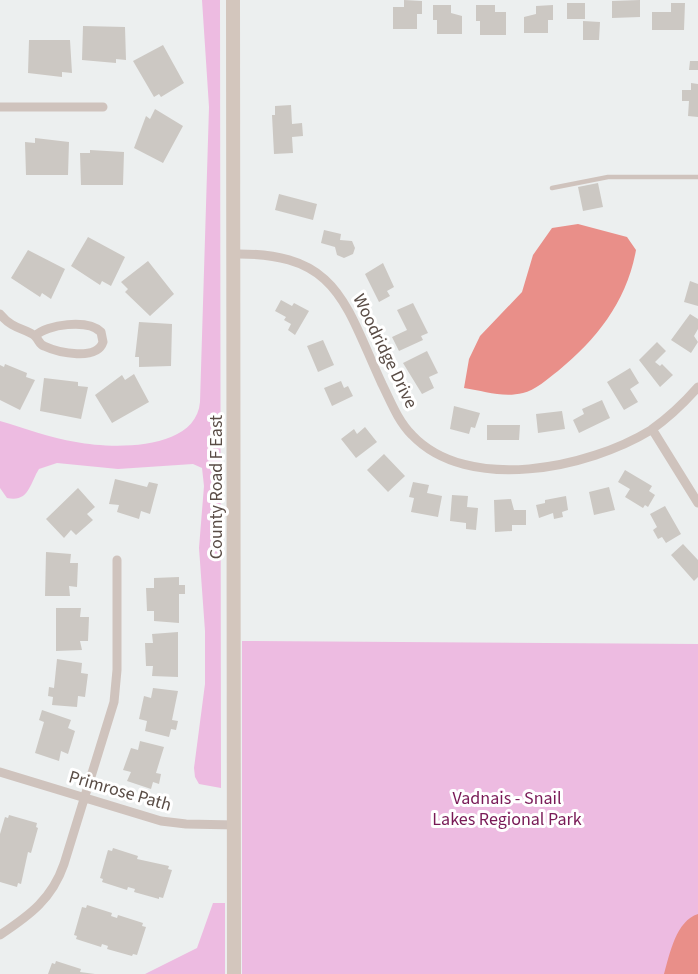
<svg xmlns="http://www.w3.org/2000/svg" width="698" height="974" font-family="'Source Sans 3',sans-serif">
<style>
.green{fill:#edbbe1}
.water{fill:#e98f89}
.building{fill:#ccc8c3}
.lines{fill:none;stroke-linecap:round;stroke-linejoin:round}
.lane{stroke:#cfc3bd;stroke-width:4.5}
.street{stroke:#cfc3bd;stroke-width:9}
.secondary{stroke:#d3c6bd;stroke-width:14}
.labels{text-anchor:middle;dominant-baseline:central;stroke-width:6;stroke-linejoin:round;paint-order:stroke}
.street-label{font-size:18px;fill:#594c45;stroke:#fff}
.park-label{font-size:18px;fill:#781956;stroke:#fff}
</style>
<rect width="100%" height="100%" fill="#ecefef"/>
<!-- green -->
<path class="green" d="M202,0H220L221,788L199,784L195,777L194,768L205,684V631L199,548L204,486L202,468L193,464L118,469L57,463L39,469C30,483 29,503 7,498L0,488V421C25,428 50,438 76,442C112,449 196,451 200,402L209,107Z
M242,641L698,644V974H242Z
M213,903H225V974H145L197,948Z"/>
<!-- water -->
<path class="water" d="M578,224L627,237L636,250C627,301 597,339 558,371C549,378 534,391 523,393C503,398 484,391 464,388L469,359L480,336L522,292L533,255L552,228Z
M698,914V974H664C670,953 676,921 698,914Z"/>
<!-- building -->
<path class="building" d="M404,0L422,1V14H417V29H393V7H404Z
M640,0V17L612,18V1Z
M567,3H585V19H567Z
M671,3H685L684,30H652V12H671Z
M433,5H451V13L462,16V34H437V20H433Z
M476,5H495V12H506V35H480V21H476Z
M553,5V20H548V33H524V17L536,14V6Z
M583,21L600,22L599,40H583Z
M83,26L125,27L126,60L116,59V63L82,60Z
M29,40H70L72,73L62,72V77L28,73Z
M163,45L184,83L161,97L159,94L154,97L133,61Z
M690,61H698V70H689Z
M691,83L698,84V117L688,116L689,101H682V90H691Z
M291,105L292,124L302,123L303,136L292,137L293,153L274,154L272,115H275V106Z
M155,109L183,126L163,163L134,148L146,116L150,119Z
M35,138L69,142L68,175H26L25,142L35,143Z
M90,150L124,152L123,185H81L80,153H90Z
M598,183L603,207L583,211L578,187Z
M279,194L317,204L313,220L275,210Z
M324,230L341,234L340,240L352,241L355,248L353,254L344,258L337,255L335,247L321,243Z
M88,237L125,257L111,286L102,281L100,285L71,266Z
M28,250L65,269L51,299L42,293L40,297L11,278Z
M148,261L174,294L150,316L125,292L128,289L121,282Z
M383,263L394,287L387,291L390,296L379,302L365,274Z
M690,281L698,284V306L684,302Z
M281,300L292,306L294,303L309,311L295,335L288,330L291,324L284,320L286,317L275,311Z
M413,303L428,333L421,336L423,340L399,351L392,337L407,330L397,310Z
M690,314L698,319V329L694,336L698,342L691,353L671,340Z
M139,322L172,324L171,366L139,367V357H135Z
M323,340L334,365L318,372L307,346Z
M657,342L666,351L655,362L660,366L662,364L673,375L660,387L639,360Z
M427,351L438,373L429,377L434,388L422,394L403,363Z
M5,364L27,373L26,377L35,380L20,410L0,400V365L4,367Z
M630,368L639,383L630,389L638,402L624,410L607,382Z
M134,374L149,402L112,423L95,395L122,375L125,380Z
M44,378L78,382V386L88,387L81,419L40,411Z
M341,381L344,388L348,386L353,396L332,406L324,388Z
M602,400L610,418L579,433L573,420L584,414L582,409Z
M454,406L480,413L475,428L471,427L469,434L450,429Z
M562,411L565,429L538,433L536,414Z
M487,425H520L519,440H487Z
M365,427L377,442L356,458L341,439L354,429L357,434Z
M384,454L405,476L388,492L367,470Z
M625,470L652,486L649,491L655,495L648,507L645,505L643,508L625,497L630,489L618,482Z
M115,479L147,487L149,482L158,484L150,514L141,511L139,519L117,512L119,505L109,504Z
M413,482L429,485L427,493L442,496L438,517L411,512L414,498L409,497Z
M609,487L615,510L594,515L589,492Z
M78,488L95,507L87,514L93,520L76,535L71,530L64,538L46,519Z
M452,495L468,496L467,507L478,508L476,530L466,529V523L450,521Z
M566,496L568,510L562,512L563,517L554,519L553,513L539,518L536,505L545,503V500Z
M511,499L514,510H526V525H512V531L495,532L494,500Z
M665,506L681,534L666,543L662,537L658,539L653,530L657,527L650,514Z
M683,544L698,560V577L694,581L671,555Z
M46,552L71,554L70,563H78L77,587L69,586L70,596H45Z
M179,577V585H185V594H179V623L154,621V611H147L146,588H154V578Z
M56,608H81L80,617H89L88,641H80L82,650L56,651Z
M178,632V677L152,676L153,666H146L145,643H153L152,634Z
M57,659L82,663L81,673L88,674L85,697L78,696L77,707L52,705L53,697L48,696L49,687L54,688Z
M153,688L178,691L172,720L178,721L176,730L171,729L169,737L145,731L147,721L139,719L144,696L151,698Z
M42,710L71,720L68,728L75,731L68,754L61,751L59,761L35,753L44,722L39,720Z
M140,741L164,747L156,773L161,774L159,784L153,782L151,789L127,781L131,772L123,770L131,748L138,750Z
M9,815L37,823L36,827L38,828L31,853L28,852L21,884L18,883L17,887L0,882V834L5,817L8,818Z
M113,848L138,856L137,859L169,866L168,869L172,870L163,898L159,897V899L134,892L135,889L128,887L127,890L102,882L103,879L100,878L108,850L112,851Z
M87,905L112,913L111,916L117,918L118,915L143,923L142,926L146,927L137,955L133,954L132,956L107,949L108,946L102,944L101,947L76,939L77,936L74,935L82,907L86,908Z
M56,961L81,969L80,972L95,974H48L52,963L55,964Z"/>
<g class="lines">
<!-- lane -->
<path class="lane" d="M552,188L608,177H698"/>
<!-- street -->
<path class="street" d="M0,107H103
M233,254C338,252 344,302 382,384C391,402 398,421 412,435C468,494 589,468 651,430C668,418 684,403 698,387
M0,314C13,330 25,328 35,336C39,340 39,344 44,346C59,353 97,361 103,342L101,332C88,319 47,324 35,336
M652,429L698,503
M0,772L161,821L186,824L235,825
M0,935C30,915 52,899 64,864L114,702L117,670V560"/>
<!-- secondary -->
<path class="secondary" d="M233,0L234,974"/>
</g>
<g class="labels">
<!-- street labels -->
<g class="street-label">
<text transform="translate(385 351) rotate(64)">Woodridge Drive</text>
<text transform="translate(216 487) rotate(-90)">County Road F East</text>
<text transform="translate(120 791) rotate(16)">Primrose Path</text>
</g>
<!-- park labels -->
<g class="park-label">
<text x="507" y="798">Vadnais - Snail<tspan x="507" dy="21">Lakes Regional Park</tspan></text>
</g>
</g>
</svg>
